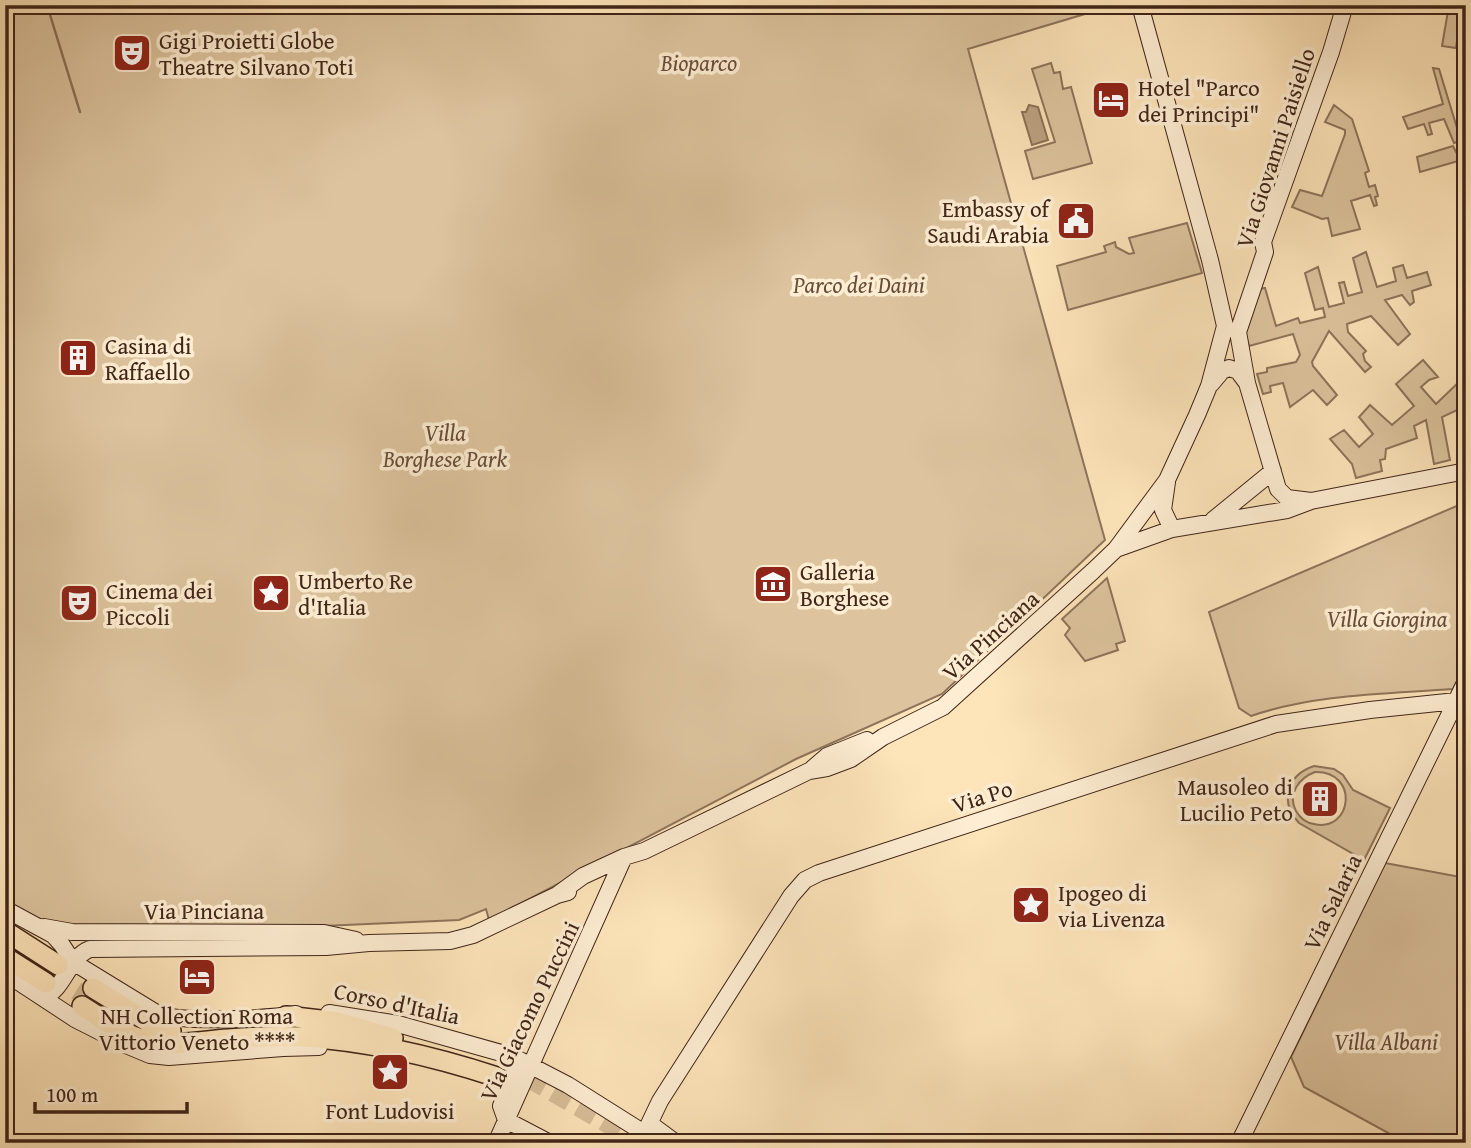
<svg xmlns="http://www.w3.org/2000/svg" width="1471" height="1148" font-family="'Gentium Book Plus',serif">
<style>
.green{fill:#ddc49e;stroke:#8e745b;stroke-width:2;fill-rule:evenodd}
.water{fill:#bda382;stroke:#8b7158;stroke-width:2}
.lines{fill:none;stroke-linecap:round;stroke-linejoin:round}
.stream{stroke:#8b7158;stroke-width:2.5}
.primary-tunnel{stroke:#d7be99;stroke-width:19;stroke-dasharray:19 10;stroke-linecap:butt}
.secondary-casing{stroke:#402518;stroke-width:18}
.primary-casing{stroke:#402518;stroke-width:22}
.secondary{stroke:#feedd2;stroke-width:16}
.primary{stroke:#fde4b9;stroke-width:19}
.labels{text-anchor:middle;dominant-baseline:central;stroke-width:7;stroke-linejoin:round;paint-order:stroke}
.poi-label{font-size:23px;fill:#402518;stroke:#feedd2;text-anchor:start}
.park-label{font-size:23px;font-style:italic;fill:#674d3a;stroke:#feedd2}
.street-label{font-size:23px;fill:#402518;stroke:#feedd2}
</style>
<rect width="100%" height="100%" fill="#fde4b9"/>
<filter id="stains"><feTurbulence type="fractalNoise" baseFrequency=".00286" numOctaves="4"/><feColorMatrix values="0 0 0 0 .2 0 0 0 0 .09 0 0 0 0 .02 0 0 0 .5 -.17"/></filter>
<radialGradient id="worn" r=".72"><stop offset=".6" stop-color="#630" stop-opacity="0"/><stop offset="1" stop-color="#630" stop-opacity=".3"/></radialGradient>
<!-- green -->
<path class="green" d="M5,5H1115L968,49L1105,540L942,694L796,759L489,920L486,909L459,920L164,933L51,926L5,900Z
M1449,5H1462L1456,48L1442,46Z
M1051,63L1054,73L1060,72L1063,89L1071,87L1092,163L1033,179L1025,151L1055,142L1032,69Z
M1433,68L1439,69L1461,141L1454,143L1444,119L1429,123L1432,134L1428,135L1424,124L1408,129L1403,117L1443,104Z
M1334,105L1352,119L1369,171L1365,173L1369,187L1375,185L1378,196L1375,197L1377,205L1374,206L1370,195L1351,201L1360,229L1332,236L1328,218L1322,219L1292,207L1300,190L1322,196L1345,134V130L1325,122Z
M1453,146L1457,154L1464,152L1466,155V187L1458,161L1420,172L1417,157Z
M1187,223L1202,273L1068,310L1057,266L1106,252L1104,246L1115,242L1116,247L1129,254L1134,253L1129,238Z
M1366,252L1377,287L1396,281L1393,268L1403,265L1407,278L1427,272L1431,285L1412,291L1414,302L1410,305L1402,295L1385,300L1410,334L1398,345L1371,316L1347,324L1348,332L1366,351L1363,354L1365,361L1371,367L1365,372L1329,331L1312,362L1313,366L1337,395L1327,405L1313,390L1290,407L1283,383L1270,386L1271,392L1263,394L1257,374L1267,372V368L1296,362L1300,355L1293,334L1249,346L1245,332L1259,289L1265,288L1276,326L1298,318L1300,323L1325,317L1323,308L1315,310L1305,273L1318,267L1329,307L1344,303L1339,283L1344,282L1348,296L1362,292L1353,258Z
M1423,360L1438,377L1429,380L1421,387L1436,404L1461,380L1466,406L1442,417L1450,460L1434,464L1426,420L1414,426L1417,438L1386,449L1385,459L1380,460L1382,471L1356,478L1352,464L1330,439L1344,430L1359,447L1373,434L1359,417L1370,405L1392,425L1414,406L1396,384Z
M1466,502V664L1453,689C1386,694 1315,694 1251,716L1239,708L1209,612Z
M1107,578L1125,641L1116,644L1118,650L1085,661L1065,635L1070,628L1062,619Z
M1314,766L1334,769L1343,775L1353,790L1390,808L1364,860L1299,823C1279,802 1287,775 1314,766ZM1315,772C1360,771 1352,833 1314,824C1307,823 1300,818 1296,811C1287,794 1299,778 1315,772Z
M1385,863L1466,878V1143H1439L1390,1134L1304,1087L1291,1057Z"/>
<!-- water -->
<path class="water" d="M1029,105L1038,107L1048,140L1032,145L1022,112H1026Z"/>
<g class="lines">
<!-- stream -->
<path class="stream" d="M47,5L80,112"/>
<!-- primary-tunnel -->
<path class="primary-tunnel" d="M52,975L88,998
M501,1067L530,1079L641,1143"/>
<!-- secondary casing -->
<g class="secondary-casing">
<path id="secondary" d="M1211,384L1222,371L1229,368L1238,371L1247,383
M1167,482L1163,510L1172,529
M1311,501L1287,498L1278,489L1247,383L1238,332L1265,252L1263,242L1331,52L1345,5
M1213,520L1273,471
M1116,549L1172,529L1287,510L1311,501L1466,471
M813,768L827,756L867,740
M557,895L583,876L624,857L644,851L809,771L827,768L851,759L883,737L943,707L1093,571L1116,549L1167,480L1197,415L1209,386L1225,326L1210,260L1140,5
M5,909L53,935L62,945L73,962L158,1014C185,1023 266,1019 296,1014
M44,927L72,932L324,933L356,940
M5,973L75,1019L126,1045L150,1055L169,1057L283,1048L319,1047
M43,997C65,990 67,958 90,949L326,947L369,943L450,941L473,935L557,895L568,892
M329,1013L398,1024L512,1056L568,1085L660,1143
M506,1120L501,1106L520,1060
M506,1120L550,1143
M653,1126L676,1143
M496,1143L624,857
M640,1143L660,1101L791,896L805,880L819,873L1276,724L1370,710L1466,700
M1239,1143L1466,681"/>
</g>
<!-- primary casing -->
<g class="primary-casing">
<path id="primary" d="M5,931L58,965
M5,957L46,983
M93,988L150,1023L171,1031
M82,1006C100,1017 118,1031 138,1038C168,1049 197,1041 228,1039C252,1037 278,1036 303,1037C370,1041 433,1056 497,1077
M286,1016L338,1022L393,1038"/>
</g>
<!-- secondary -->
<use href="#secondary" class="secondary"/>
<!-- primary -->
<use href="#primary" class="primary"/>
</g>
<!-- icons -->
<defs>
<g id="theatre-square" transform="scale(2.0125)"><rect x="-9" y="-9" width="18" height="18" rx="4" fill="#8f2418" stroke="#feedd2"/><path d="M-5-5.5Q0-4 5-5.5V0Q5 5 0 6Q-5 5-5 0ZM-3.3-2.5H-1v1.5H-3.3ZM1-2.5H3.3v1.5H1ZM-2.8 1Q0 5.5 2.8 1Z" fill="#fff"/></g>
<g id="hotel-square" transform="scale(2.0125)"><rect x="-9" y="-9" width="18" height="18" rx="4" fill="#8f2418" stroke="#feedd2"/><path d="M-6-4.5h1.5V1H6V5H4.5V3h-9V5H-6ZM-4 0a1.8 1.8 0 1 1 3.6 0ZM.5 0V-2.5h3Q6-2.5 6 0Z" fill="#fff"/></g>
<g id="civic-square" transform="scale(2.0125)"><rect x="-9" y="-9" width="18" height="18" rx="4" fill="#8f2418" stroke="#feedd2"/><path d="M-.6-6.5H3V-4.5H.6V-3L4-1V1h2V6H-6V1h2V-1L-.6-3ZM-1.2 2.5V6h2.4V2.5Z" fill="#fff"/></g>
<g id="building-square" transform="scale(2.0125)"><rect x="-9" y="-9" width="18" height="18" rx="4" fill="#8f2418" stroke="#feedd2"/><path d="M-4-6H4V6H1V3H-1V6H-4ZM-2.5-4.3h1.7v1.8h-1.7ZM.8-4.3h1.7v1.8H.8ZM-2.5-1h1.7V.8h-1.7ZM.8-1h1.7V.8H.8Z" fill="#fff"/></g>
<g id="museum-square" transform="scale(2.0125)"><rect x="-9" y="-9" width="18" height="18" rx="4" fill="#8f2418" stroke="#feedd2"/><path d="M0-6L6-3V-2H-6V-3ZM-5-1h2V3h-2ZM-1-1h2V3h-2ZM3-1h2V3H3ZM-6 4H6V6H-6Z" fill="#fff"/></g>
<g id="sight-square" transform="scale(2.0125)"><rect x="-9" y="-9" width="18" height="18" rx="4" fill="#8f2418" stroke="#feedd2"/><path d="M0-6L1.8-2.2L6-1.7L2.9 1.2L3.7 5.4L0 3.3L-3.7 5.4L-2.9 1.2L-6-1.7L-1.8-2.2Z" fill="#fff"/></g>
</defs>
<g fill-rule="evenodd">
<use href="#theatre-square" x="132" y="53"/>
<use href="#hotel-square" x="1111" y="100"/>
<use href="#civic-square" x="1076" y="221"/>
<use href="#building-square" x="78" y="358"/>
<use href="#museum-square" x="773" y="584"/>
<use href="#sight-square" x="271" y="593"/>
<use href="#theatre-square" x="79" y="603"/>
<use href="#building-square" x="1320" y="799"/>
<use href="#sight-square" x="1031" y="905"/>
<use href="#hotel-square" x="197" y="977"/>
<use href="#sight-square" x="390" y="1072"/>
</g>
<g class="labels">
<!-- poi labels -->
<g class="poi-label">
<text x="159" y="40">Gigi Proietti Globe<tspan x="159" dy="26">Theatre Silvano Toti</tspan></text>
<text x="1138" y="87">Hotel "Parco<tspan x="1138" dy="26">dei Principi"</tspan></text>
<text x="1049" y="208" text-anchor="end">Embassy of<tspan x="1049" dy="26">Saudi Arabia</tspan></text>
<text x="105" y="345">Casina di<tspan x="105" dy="26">Raffaello</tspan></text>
<text x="800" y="571">Galleria<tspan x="800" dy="26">Borghese</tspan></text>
<text x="298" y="580">Umberto Re<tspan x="298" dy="26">d'Italia</tspan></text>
<text x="106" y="590">Cinema dei<tspan x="106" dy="26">Piccoli</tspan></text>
<text x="1293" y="786" text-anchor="end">Mausoleo di<tspan x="1293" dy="26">Lucilio Peto</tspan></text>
<text x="1058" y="892">Ipogeo di<tspan x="1058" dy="26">via Livenza</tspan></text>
<text x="197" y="1015" text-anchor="middle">NH Collection Roma<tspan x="197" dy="26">Vittorio Veneto ****</tspan></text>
<text x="390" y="1110" text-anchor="middle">Font Ludovisi</text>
</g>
<!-- park labels -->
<g class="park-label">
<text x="699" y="62">Bioparco</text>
<text x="859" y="284">Parco dei Daini</text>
<text x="445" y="432">Villa<tspan x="445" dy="26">Borghese Park</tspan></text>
<text x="1387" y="618">Villa Giorgina</text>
<text x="1386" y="1041">Villa Albani</text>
</g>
<!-- street labels -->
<g class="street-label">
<text transform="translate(1275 148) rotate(-72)">Via Giovanni Paisiello</text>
<text transform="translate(990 635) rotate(-42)">Via Pinciana</text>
<text transform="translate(982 796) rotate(-17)">Via Po</text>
<text transform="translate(1332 902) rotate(-64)">Via Salaria</text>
<text x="204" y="910">Via Pinciana</text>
<text transform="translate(397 1003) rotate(12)">Corso d'Italia</text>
<text transform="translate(529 1011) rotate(-64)">Via Giacomo Puccini</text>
</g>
</g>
<!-- margin -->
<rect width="1471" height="1148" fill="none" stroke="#fde4b9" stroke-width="28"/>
<rect x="7" y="7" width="1457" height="1134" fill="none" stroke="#402518" stroke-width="3.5"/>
<rect x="14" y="14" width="1443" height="1120" fill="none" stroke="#402518" stroke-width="2"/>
<!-- scale -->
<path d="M35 1102v10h152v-10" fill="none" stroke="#402518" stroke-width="3.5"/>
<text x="46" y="1102" font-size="21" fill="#402518" stroke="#feedd2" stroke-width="5" paint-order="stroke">100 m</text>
<rect width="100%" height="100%" filter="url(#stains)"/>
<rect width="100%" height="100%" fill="url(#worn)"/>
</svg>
